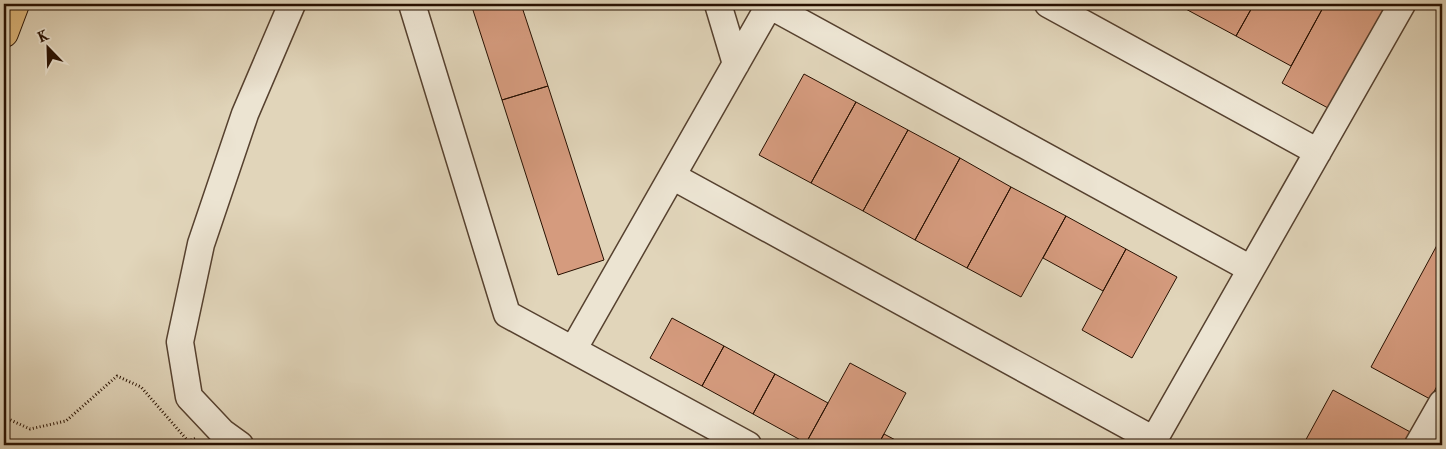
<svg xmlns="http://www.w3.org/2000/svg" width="1446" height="449" font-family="'IM FELL Double Pica',serif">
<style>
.building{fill:#d59b7e;stroke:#271001}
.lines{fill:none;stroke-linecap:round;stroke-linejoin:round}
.minor-casing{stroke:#56412f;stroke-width:29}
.highway-casing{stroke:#271001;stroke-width:30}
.path{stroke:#271001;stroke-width:3;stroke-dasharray:1 2.5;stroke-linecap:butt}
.minor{stroke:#ece4d2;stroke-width:26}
.highway{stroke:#e0ba7d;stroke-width:28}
</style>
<rect width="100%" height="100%" fill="#e1d5ba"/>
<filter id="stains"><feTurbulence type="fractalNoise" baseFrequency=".004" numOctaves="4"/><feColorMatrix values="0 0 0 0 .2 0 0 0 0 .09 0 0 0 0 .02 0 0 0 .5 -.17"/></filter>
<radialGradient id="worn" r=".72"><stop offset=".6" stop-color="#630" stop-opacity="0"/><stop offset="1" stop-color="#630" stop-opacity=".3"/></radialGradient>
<!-- building -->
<path class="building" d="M471,4H521L548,86L502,100Z
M1184,4H1254L1236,36L1182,7Z
M1254,4H1325L1291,66L1236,36Z
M1325,4H1374L1394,15L1339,114L1282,83Z
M804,74L856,102L811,183L759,155Z
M548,86L604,260L558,275L502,100Z
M856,102L908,130L863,211L811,183Z
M908,130L960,158L915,240L863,211Z
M960,158L1011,187L967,268L915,240Z
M1011,187L1066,216L1021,297L967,268Z
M1066,216L1126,249L1103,291L1043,258Z
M1442,236V377L1430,399L1371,367Z
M1126,249L1177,277L1132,358L1082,330Z
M672,318L724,346L702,386L650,358Z
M724,346L775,374L753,414L702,386Z
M850,363L906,393L878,445H810L806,443Z
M775,374L828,403L806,443L753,414Z
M1333,390L1414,434L1407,445H1303Z
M884,434L905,445H878Z"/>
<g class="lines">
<!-- minor casing -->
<g class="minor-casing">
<path id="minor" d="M412,4L507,314L748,445
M718,4L736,64
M1048,4L1318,152
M769,5L1251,269
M672,176L1154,440
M573,350L770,4
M240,445L222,432L189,397L180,342L201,244L245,114L292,4
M1151,445L1402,4
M1418,445L1442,403"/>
</g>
<!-- highway casing -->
<g class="highway-casing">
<path id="highway" d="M4,33L15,4"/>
</g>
<!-- path -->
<path class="path" d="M4,417L30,429L66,421L117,376L141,387L188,441L197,438"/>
<!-- minor -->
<use href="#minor" class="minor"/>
<!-- highway -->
<use href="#highway" class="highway"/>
</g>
<!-- margin -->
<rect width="1446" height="449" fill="none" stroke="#e1d5ba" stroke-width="20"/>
<rect x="5" y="5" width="1436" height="439" fill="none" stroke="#271001" stroke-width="2.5"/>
<rect x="10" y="10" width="1426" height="429" fill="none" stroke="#271001"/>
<!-- north arrow -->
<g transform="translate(48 48) rotate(337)" stroke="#ece4d2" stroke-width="4" paint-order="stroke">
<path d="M0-4L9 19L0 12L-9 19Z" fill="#271001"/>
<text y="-8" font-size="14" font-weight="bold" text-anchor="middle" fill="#271001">K</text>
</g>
<rect width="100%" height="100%" filter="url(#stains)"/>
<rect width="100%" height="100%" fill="url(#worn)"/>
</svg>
